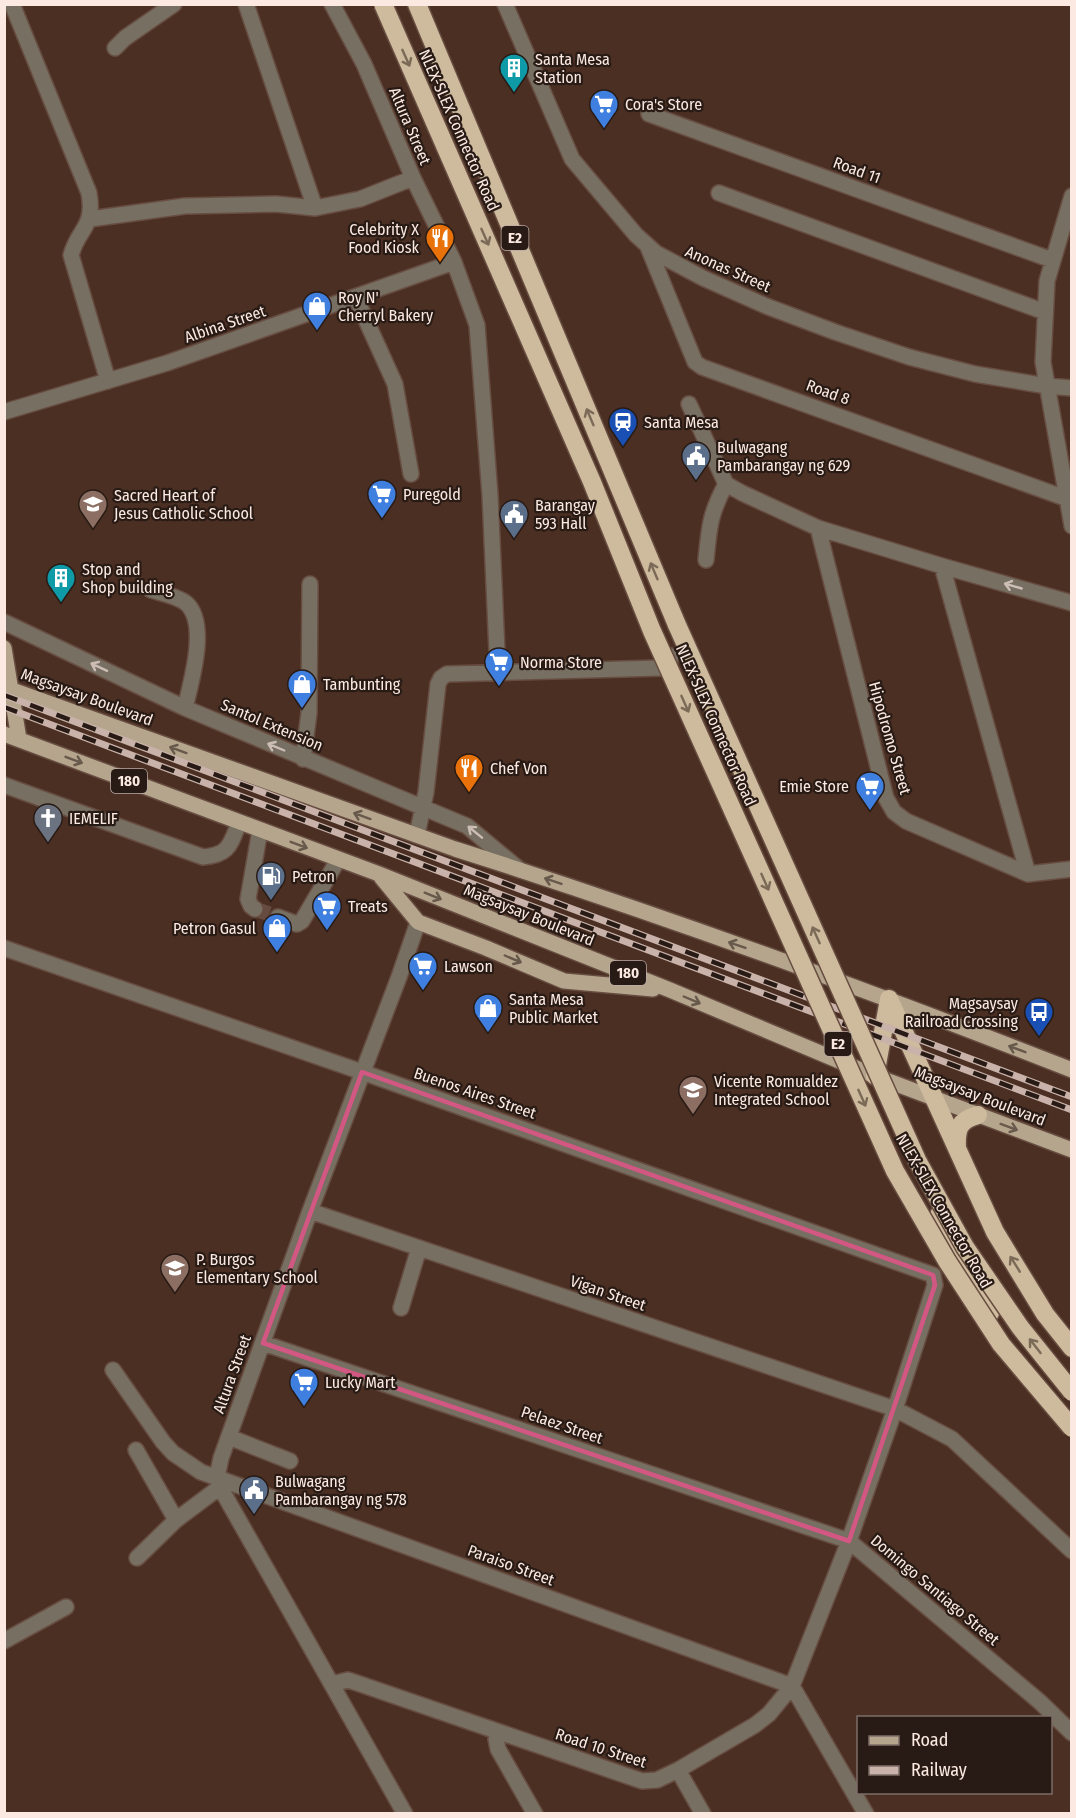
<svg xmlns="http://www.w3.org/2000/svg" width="1076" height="1818" font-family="'Fira Sans Condensed',sans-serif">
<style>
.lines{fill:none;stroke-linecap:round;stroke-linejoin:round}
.minor-tunnel{stroke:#664b40;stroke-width:15;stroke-dasharray:15 8;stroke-linecap:butt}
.minor-casing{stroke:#674d41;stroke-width:18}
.major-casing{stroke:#674d41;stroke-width:18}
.highway-casing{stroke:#674d41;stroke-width:21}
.minor{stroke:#776f62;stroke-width:15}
.major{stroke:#b5a58c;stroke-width:15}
.highway{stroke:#ceba9c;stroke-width:18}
.rail-casing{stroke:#c8b2a9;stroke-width:7}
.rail{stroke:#281b15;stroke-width:4.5;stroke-dasharray:14;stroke-linecap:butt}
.highway-bridge-casing{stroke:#674d41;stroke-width:21;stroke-linecap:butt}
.highway-bridge{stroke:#ceba9c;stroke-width:18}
.oneway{stroke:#7b6a58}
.oneway2{stroke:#cdbeb5}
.oneway3{stroke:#67594b}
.marked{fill:none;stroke:#d35783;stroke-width:4.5;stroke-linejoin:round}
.labels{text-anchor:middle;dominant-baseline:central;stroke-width:4.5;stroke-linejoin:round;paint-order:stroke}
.shield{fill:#281b15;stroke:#bcaba4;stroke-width:1.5}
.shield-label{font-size:15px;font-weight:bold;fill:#fce9e1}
.poi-label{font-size:16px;fill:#fce9e1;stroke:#281b15;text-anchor:start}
.street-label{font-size:16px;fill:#fce9e1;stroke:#281b15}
</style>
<rect width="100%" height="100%" fill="#4b2f23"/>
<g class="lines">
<!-- minor-tunnel -->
<path class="minor-tunnel" d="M255,909L278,917"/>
<!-- minor casing -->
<g class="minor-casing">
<path id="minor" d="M12,4L89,193C95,228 79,227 71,255L108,381
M246,4L315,208
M332,4L364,64L413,178L454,262L477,325L490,495L498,674
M505,4L572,159L636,235L656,253L703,278L766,306L835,332L909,357L975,374L1047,386L1072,388
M115,48L125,38L174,4
M649,114L1052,260
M719,193L1045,312
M1072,196L1047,281L1043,362L1072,526
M90,219L185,206L276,204L315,208L360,199L413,178
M648,247L695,362L702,367L1065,498
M356,298L395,384L411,474
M689,404L726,484L742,493L818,528L942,566L1072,603
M4,412L167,363L454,262
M818,528L886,798L894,812L906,821L1028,874L1072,869
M706,560C709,528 710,513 726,484
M942,566L1028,874
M151,590C161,593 177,596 186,603C209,623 191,682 185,708
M4,622L185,708L467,826L520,870
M303,759L309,713L310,584
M4,785L203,857C229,855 230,845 239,823
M417,835L426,792L438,684L441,678L447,674L660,668L669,665L671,656
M255,909L251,906L248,899L260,830
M278,917L297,924L302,921L338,860
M4,948L362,1072L933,1275L935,1285L895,1409L849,1541L792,1686L769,1714L755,1725L678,1770L657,1780L642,1781L357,1683L348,1680L332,1684
M310,1211L895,1409L952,1439L1072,1551
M401,1308L419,1248
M263,1343L849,1541L1040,1702L1072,1733
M113,1370L163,1442L173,1453L201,1472L792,1686
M229,1437L290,1461
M136,1450L176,1520
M137,1558L176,1520L220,1487
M4,1641L66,1607
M792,1686L866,1814
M498,1733L496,1739L498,1749L535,1814
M678,1770L703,1814
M405,1814L220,1487L217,1477L221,1458L310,1211L399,977L418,922"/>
</g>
<!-- major casing -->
<g class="major-casing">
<path id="major" d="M4,648L19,739
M4,687L455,849C663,915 868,990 1072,1070
M4,734L379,874L670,990L875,1076L1072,1150
M381,877L418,922L486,948L564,981L653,989"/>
</g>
<!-- highway casing -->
<g class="highway-casing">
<path id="highway" d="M417,4L677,625
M889,999L995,1232L1045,1314L1072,1348
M875,1076L889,999
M957,1148C956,1129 959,1120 978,1115
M939,1215L958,1256L990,1313"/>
</g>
<!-- minor -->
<use href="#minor" class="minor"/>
<!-- major -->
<use href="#major" class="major"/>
<!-- highway -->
<use href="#highway" class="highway"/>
<!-- rail casing -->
<g class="rail-casing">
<path id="rail" d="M4,695L1072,1097
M4,707L1072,1110"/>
</g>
<!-- rail -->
<use href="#rail" class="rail"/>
<!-- highway-bridge casing -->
<g class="highway-bridge-casing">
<path id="highway-bridge" d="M383,4L592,482L652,631L895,1171L947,1261L1001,1344L1072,1428
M677,625L917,1160L965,1247L1020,1327L1072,1392"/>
</g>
<!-- highway-bridge -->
<use href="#highway-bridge" class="highway-bridge"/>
</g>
<!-- one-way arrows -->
<defs><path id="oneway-shaft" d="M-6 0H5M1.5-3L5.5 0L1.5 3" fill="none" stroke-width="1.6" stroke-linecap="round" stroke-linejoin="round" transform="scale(1.5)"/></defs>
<g class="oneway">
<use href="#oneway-shaft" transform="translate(406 58) rotate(66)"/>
<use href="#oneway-shaft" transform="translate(485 237) rotate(66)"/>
<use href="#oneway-shaft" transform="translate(590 417) rotate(-113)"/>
<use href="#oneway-shaft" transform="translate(654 571) rotate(-113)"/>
<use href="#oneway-shaft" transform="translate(685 704) rotate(66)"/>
<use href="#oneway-shaft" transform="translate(765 882) rotate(66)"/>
<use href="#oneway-shaft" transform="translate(816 935) rotate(-114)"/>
<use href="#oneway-shaft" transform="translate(862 1098) rotate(66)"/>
<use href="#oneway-shaft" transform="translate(1015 1264) rotate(-122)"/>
<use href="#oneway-shaft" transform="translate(1035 1346) rotate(-128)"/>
</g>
<g class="oneway2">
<use href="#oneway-shaft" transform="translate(1013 586) rotate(-164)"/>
<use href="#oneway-shaft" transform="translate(99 667) rotate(-155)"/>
<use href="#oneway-shaft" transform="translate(276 747) rotate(-157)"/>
<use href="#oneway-shaft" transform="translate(475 832) rotate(-141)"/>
</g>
<g class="oneway3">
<use href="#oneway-shaft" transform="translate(178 750) rotate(-160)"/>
<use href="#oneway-shaft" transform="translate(74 760) rotate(21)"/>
<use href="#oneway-shaft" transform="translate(362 816) rotate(-160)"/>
<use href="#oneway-shaft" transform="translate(299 845) rotate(21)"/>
<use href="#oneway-shaft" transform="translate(553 881) rotate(-161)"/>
<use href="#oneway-shaft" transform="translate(433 896) rotate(22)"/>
<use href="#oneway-shaft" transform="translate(737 945) rotate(-161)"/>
<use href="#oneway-shaft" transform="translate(513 959) rotate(23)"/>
<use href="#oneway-shaft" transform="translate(692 1000) rotate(23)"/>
<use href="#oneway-shaft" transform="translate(1017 1049) rotate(-159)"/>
<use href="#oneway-shaft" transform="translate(1009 1127) rotate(20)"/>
</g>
<!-- marked area -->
<path class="marked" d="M362,1072L933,1275L935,1285L849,1541L263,1343Z"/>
<!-- icons -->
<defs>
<g id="building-pin" transform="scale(1.5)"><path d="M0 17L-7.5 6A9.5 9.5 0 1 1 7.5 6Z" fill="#0f9aa8" stroke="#281b15"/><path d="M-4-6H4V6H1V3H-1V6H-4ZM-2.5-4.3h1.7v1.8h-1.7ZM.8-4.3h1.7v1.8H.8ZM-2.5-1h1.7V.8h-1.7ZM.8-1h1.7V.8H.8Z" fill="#fff"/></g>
<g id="supermarket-pin" transform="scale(1.5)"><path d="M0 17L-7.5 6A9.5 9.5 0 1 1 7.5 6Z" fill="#3f7fe0" stroke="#281b15"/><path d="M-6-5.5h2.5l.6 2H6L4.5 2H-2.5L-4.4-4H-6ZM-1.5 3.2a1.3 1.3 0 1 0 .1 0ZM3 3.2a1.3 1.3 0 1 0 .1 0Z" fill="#fff"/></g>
<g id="restaurant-pin" transform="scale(1.5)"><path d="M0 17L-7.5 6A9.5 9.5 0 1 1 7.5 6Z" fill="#e8710a" stroke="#281b15"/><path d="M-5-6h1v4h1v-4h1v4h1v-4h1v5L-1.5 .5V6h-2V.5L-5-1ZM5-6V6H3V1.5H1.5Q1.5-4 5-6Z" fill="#fff"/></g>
<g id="shop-pin" transform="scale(1.5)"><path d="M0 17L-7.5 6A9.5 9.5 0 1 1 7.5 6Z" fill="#3f7fe0" stroke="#281b15"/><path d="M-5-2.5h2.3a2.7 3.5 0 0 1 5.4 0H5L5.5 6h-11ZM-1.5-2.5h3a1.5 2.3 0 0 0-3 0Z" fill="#fff"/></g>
<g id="station-pin" transform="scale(1.5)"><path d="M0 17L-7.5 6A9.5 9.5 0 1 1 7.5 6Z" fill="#1a4fb4" stroke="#281b15"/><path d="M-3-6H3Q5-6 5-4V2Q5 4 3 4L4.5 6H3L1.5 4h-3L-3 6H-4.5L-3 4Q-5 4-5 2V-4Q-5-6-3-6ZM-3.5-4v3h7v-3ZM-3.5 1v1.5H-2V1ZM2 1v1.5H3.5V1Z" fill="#fff"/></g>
<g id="civic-pin" transform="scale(1.5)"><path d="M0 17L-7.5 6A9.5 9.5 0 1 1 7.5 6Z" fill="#5c6f8a" stroke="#281b15"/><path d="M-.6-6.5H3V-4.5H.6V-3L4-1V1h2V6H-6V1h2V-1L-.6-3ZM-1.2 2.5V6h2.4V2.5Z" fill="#fff"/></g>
<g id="school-pin" transform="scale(1.5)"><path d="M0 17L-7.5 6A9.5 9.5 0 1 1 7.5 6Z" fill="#8d6e63" stroke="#281b15"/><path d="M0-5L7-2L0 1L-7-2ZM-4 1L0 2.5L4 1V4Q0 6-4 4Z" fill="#fff"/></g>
<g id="church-pin" transform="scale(1.5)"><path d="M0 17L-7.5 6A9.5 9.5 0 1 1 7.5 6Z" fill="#6b7280" stroke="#281b15"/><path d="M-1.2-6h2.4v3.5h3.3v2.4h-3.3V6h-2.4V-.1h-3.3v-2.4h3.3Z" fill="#fff"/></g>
<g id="fuel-pin" transform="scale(1.5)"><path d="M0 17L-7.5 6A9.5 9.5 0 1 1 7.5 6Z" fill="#5c6f8a" stroke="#281b15"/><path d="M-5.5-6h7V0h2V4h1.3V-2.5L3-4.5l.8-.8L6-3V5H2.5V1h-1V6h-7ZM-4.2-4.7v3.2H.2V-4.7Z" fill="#fff"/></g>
<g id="bus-pin" transform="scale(1.5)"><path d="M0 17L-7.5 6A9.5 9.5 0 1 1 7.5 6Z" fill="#1a4fb4" stroke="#281b15"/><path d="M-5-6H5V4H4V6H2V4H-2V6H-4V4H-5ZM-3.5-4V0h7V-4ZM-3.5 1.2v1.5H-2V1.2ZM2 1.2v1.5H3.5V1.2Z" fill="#fff"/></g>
</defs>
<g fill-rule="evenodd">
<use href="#building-pin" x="514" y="68"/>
<use href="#supermarket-pin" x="604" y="104"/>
<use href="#restaurant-pin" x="440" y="238"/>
<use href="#shop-pin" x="317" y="306"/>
<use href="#station-pin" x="623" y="422"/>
<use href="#civic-pin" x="696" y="456"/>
<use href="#supermarket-pin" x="382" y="494"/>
<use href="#school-pin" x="93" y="504"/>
<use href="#civic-pin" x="514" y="514"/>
<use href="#building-pin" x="61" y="578"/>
<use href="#supermarket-pin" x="499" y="662"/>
<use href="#shop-pin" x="302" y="684"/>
<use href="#restaurant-pin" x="469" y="768"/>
<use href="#supermarket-pin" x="870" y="786"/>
<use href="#church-pin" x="48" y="818"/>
<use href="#fuel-pin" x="271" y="876"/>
<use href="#supermarket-pin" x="327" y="906"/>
<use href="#shop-pin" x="277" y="928"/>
<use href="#supermarket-pin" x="423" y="966"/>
<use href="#shop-pin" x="488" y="1008"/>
<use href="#bus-pin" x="1039" y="1012"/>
<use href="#school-pin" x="693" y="1090"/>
<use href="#school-pin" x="175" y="1268"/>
<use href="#supermarket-pin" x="304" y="1382"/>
<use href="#civic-pin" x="254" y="1490"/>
</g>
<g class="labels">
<!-- shield labels -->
<g class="shield">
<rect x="501.5" y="226" width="27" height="24" rx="4.5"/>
<rect x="111" y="769" width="36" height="24" rx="4.5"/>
<rect x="610" y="961" width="36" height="24" rx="4.5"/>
<rect x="824.5" y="1032" width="27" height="24" rx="4.5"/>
</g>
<g class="shield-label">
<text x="515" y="238">E2</text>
<text x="129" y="781">180</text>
<text x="628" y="973">180</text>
<text x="838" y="1044">E2</text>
</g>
<!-- poi labels -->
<g class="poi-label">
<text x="535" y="59">Santa Mesa<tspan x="535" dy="18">Station</tspan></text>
<text x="625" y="104">Cora's Store</text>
<text x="419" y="229" text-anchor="end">Celebrity X<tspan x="419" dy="18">Food Kiosk</tspan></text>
<text x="338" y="297">Roy N'<tspan x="338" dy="18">Cherryl Bakery</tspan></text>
<text x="644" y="422">Santa Mesa</text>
<text x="717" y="447">Bulwagang<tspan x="717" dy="18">Pambarangay ng 629</tspan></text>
<text x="403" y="494">Puregold</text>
<text x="114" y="495">Sacred Heart of<tspan x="114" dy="18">Jesus Catholic School</tspan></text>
<text x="535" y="505">Barangay<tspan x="535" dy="18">593 Hall</tspan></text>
<text x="82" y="569">Stop and<tspan x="82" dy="18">Shop building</tspan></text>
<text x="520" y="662">Norma Store</text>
<text x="323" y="684">Tambunting</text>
<text x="490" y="768">Chef Von</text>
<text x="849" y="786" text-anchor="end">Emie Store</text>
<text x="69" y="818">IEMELIF</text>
<text x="292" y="876">Petron</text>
<text x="348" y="906">Treats</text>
<text x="256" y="928" text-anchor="end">Petron Gasul</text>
<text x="444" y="966">Lawson</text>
<text x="509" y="999">Santa Mesa<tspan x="509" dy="18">Public Market</tspan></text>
<text x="1018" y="1003" text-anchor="end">Magsaysay<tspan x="1018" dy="18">Railroad Crossing</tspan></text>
<text x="714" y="1081">Vicente Romualdez<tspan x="714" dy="18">Integrated School</tspan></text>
<text x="196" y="1259">P. Burgos<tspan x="196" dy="18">Elementary School</tspan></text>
<text x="325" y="1382">Lucky Mart</text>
<text x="275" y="1481">Bulwagang<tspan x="275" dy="18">Pambarangay ng 578</tspan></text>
</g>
<!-- street labels -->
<g class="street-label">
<text transform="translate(410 126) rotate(67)">Altura Street</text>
<text transform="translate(459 130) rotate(66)">NLEX-SLEX Connector Road</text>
<text transform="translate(857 170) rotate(20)">Road 11</text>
<text transform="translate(728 269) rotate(24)">Anonas Street</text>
<text transform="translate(225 324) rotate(-19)">Albina Street</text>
<text transform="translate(828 392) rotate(20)">Road 8</text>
<text transform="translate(87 697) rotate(20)">Magsaysay Boulevard</text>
<text transform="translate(272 725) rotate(23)">Santol Extension</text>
<text transform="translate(716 725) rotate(66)">NLEX-SLEX Connector Road</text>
<text transform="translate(890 738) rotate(74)">Hipodromo Street</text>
<text transform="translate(529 915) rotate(22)">Magsaysay Boulevard</text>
<text transform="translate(475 1093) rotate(19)">Buenos Aires Street</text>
<text transform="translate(980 1096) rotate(21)">Magsaysay Boulevard</text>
<text transform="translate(944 1211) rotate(60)">NLEX-SLEX Connector Road</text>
<text transform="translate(608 1293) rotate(19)">Vigan Street</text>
<text transform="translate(232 1374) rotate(-70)">Altura Street</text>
<text transform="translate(562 1425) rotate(19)">Pelaez Street</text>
<text transform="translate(511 1565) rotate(20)">Paraiso Street</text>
<text transform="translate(935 1590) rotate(40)">Domingo Santiago Street</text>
<text transform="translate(601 1748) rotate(18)">Road 10 Street</text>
</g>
</g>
<!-- border -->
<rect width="1076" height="1818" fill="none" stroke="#fce9e1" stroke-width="12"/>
<!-- legend -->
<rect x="857" y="1716" width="195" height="78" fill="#281b15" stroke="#7d6d67" stroke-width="1.5"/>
<rect x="869" y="1736" width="30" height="9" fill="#b5a58c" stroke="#7d6d67" stroke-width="1.5"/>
<text x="911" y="1746" font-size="18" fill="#fce9e1">Road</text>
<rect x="869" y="1766" width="30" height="9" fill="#c8b2a9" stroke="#7d6d67" stroke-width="1.5"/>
<text x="911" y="1776" font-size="18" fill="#fce9e1">Railway</text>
</svg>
